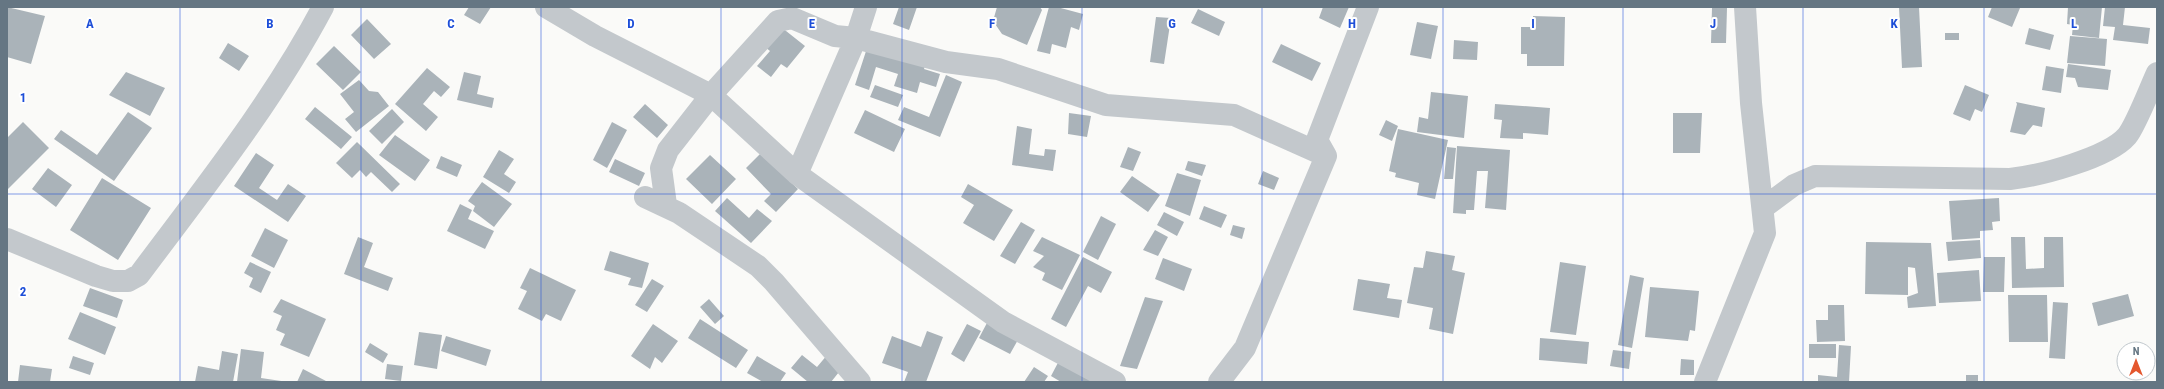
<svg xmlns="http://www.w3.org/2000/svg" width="2164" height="389" font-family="'Roboto Condensed',sans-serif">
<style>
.building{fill:#aab3b9}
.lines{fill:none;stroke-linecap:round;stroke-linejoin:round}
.minor{stroke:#c3c8cc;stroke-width:22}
.grid{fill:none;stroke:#1d4ed8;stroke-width:1;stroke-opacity:0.55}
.grid-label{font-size:13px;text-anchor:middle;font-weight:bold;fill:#1d4ed8;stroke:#fff;stroke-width:4;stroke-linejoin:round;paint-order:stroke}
</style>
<rect width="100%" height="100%" fill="#fafaf8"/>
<!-- building -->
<path class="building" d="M7,7L45,16L31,64L7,57Z
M469,7H491L480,24L464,15Z
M899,7H917L909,30L893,24Z
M997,7H1040L1042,10L1027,45L1002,34L993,21Z
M1049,7H1057L1083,14L1079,30L1071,27L1066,48L1052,44L1050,54L1037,51Z
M1323,7H1349L1340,28L1319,18Z
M1899,7H1919L1922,67L1902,68Z
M1992,7L2020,8L2012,27L1988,17Z
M2068,7H2102L2099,38L2072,35L2073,25L2067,24Z
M2105,7H2125L2123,25L2150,28L2148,44L2113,40L2115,27L2103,26Z
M1712,8H1727L1726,43H1711Z
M1198,9L1225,22L1219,36L1191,23Z
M1533,16L1565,17L1564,66H1527V54H1521V27H1533Z
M1156,17L1171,18L1164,64L1150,62Z
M367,19L391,44L374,59L351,35Z
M1417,22L1438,26L1431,59L1410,55Z
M781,27L805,46L787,68L781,64L771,77L757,66L770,51L765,47Z
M2029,28L2054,35L2050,50L2025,44Z
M1945,33H1959V40H1945Z
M2070,36L2107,39L2105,66L2067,63Z
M1454,40L1478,42L1477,60L1453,59Z
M228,43L249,56L239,71L219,58Z
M1281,44L1321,63L1312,81L1272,62Z
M868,45L926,63L924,69L940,74L936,87L920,82L917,93L894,86L898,74L876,67L869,90L855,85Z
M334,46L361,72L343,90L316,64Z
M2068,64L2111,70L2108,90L2078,87L2075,78L2066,77Z
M2046,66L2064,69L2061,93L2042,90Z
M427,68L450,87L441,97L434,91L423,104L438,117L426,131L395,104Z
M126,72L165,88L150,116L109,95Z
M464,72L481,76L477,94L494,98L492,108L457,100Z
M946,75L962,82L940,137L898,120L904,107L929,117Z
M359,80L369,91L378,92L389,106L356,132L345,119L354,112L340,94Z
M875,85L903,95L898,107L870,97Z
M1965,85L1989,95L1982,112L1975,109L1970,121L1953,114Z
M1431,92L1468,96L1464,138L1417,132L1419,117L1428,119Z
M2016,102L2045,108L2042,127L2033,125L2025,135L2010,132L2017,104Z
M645,104L668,125L657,138L633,117Z
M1495,104L1550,108L1548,135L1523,133V139L1500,138L1502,120L1494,119Z
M315,107L352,137L341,149L305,119Z
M392,109L404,122L382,144L369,131Z
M865,110L905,129L894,152L854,133Z
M128,112L152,128L114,181L54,139L61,130L97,155Z
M1069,113L1091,116L1087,137L1068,134Z
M1673,113H1702L1700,153H1673Z
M1386,120L1398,126L1392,141L1379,135Z
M23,122L49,148L7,190V138Z
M612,122L627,130L607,168L593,160Z
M1017,126L1032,129L1029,154L1044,156L1045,149L1056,150L1053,171L1012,165Z
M1398,129L1448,140L1435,199L1417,195L1419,183L1395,177L1396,173L1389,171Z
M395,135L430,160L415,181L379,155Z
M357,142L400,184L392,192L371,172L366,177L360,170L352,178L336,163Z
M1457,146L1510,150L1506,210L1485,208L1488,171H1477L1474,210H1466V214L1453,213Z
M1128,147L1141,152L1133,171L1120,167Z
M1447,147L1456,148L1453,179H1444Z
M499,150L514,159L504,174L516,182L509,193L483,177Z
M256,153L274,165L259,188L277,200L288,184L306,196L288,222L234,186Z
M761,153L798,189L776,212L764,201L771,194L746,168Z
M710,155L736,179L712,204L686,179Z
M441,156L462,165L457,177L436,168Z
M615,159L645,173L639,186L609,172Z
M1188,161L1206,165L1202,176L1185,170Z
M48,168L72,185L56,207L32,189Z
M1263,171L1279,178L1274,190L1258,184Z
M1177,173L1201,180L1190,216L1165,206Z
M1132,176L1160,195L1148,212L1120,192Z
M102,178L151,208L118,260L70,230Z
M482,182L512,204L494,227L473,211L475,206L468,201Z
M968,184L1013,210L994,241L963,223L974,205L961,197Z
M727,198L749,218L757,209L772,221L751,243L715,211Z
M1999,198L2000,221L1992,222L1993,230L1980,231V238L1952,240L1949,201Z
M460,204L472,210L468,219L494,231L485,249L447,231Z
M1204,206L1227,215L1221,228L1199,219Z
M1164,212L1184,222L1177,236L1157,225Z
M1101,216L1116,224L1098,260L1083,252Z
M1021,222L1035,230L1015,264L1000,256Z
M1233,225L1245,228L1242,239L1230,235Z
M265,228L288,240L274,268L251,256Z
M1155,230L1168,237L1158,256L1143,250Z
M358,237L373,243L364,267L393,278L388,291L344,274Z
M1042,237L1080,255L1062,290L1042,280L1045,273L1033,267L1044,256L1033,251Z
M2011,237H2025L2026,269L2044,268V237H2063L2064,287L2012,288Z
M1980,240L1981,258L1948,261L1946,242Z
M1866,242L1931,243L1936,306L1908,308L1907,297L1918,293L1915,268L1908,267V295L1865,294Z
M610,251L649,263L642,288L628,285L631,278L604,270Z
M1426,251L1455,256L1452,270L1465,273L1453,334L1429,329L1433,308L1407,303L1414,267L1423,268Z
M1083,257L1112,272L1101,293L1088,286L1066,327L1051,319Z
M1984,257H2005L2004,292H1983Z
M1163,258L1192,269L1184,291L1155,279Z
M250,262L271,272L261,293L249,287L253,278L244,273Z
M1560,262L1586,266L1576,335L1550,332Z
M530,268L576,290L561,321L546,314L542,321L518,309L527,291L520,288Z
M1979,270L1981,301L1939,303L1937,273Z
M1630,275L1644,278L1632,348L1618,345Z
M652,279L664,286L647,312L635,305Z
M1358,279L1390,284L1387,298L1402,300L1399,318L1353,310Z
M1650,287L1699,291L1695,331L1690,330L1688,341L1645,337Z
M90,288L123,300L117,318L83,306Z
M2128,294L2134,316L2098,326L2092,303Z
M2008,295H2047L2048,342H2009Z
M1145,297L1163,301L1137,369L1120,366Z
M281,299L326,319L309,357L280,345L285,334L276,330L282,316L273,312Z
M709,299L724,316L715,324L700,307Z
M2053,302L2068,303L2065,359L2049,358Z
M1828,305H1844L1845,341L1817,342L1816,320H1828Z
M80,312L116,327L105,355L68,339Z
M700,319L748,350L736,368L688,338Z
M988,321L1019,338L1010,354L979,338Z
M653,324L678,341L662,363L655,357L650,369L631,356Z
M967,324L981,331L964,362L951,354Z
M927,331L943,337L926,382H904L908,372L882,363L892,336L921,347Z
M419,332L442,335L437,369L414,365Z
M446,336L491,350L486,366L441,351Z
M1540,338L1589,342L1587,364L1539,360Z
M370,343L388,354L383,363L365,352Z
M1809,344H1836V358H1809Z
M1839,345L1851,346L1849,382H1818V375L1837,377Z
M241,349L264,352L261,378L288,382H237Z
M1613,350L1631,352L1629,369L1610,366Z
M222,351L238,354L233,382H195L198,366L219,370Z
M828,354L843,367L831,382H808L791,368L802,355L817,367Z
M73,356L94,363L90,375L69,368Z
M757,356L786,373L780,382H763L747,373Z
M1061,357L1104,382H1061L1051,376Z
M1681,359L1694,360V375H1680Z
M387,364L403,366L401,381L385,379Z
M20,365L52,369L50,382H18Z
M1034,367L1048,376L1044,382H1024Z
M303,369L326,381L297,382Z
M1966,375H1978V382H1966Z"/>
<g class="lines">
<!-- minor -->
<path class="minor" d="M546,7L595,36L711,95L797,174L1003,322L1115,382
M797,174L856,38L866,7
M645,197L679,213L758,266L774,282L860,382
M666,205L661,168L668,150L711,95L778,21L792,18L835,36L856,38L946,62L998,69L1106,105L1234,115L1326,156
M1763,208L1794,185L1815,176L2010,179C2039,176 2108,158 2127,136C2136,125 2150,88 2157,73
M7,239L96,276L113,281H128L139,275C204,188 272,103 323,7
M1219,382L1245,348L1326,156L1317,140L1368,7
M1705,382L1765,233L1751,103L1745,7"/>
</g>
<!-- grid -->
<path class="grid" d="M180,7V382M361,7V382M541,7V382M721,7V382M902,7V382M1082,7V382M1262,7V382M1443,7V382M1623,7V382M1803,7V382M1984,7V382M7,194H2157"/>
<g class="grid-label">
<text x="90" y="28">A</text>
<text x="270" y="28">B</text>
<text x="451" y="28">C</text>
<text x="631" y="28">D</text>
<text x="812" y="28">E</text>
<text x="992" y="28">F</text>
<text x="1172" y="28">G</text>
<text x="1352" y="28">H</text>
<text x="1533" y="28">I</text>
<text x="1713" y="28">J</text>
<text x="1894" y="28">K</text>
<text x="2074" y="28">L</text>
<text x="23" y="102">1</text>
<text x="23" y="296">2</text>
</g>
<!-- border -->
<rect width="2164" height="389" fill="none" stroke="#657683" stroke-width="16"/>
<!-- north arrow -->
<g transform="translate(2136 361)"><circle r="19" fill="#ffffff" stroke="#c1c8cd"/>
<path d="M0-3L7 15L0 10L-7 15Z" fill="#e4572e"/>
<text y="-6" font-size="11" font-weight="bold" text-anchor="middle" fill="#657683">N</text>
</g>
</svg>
